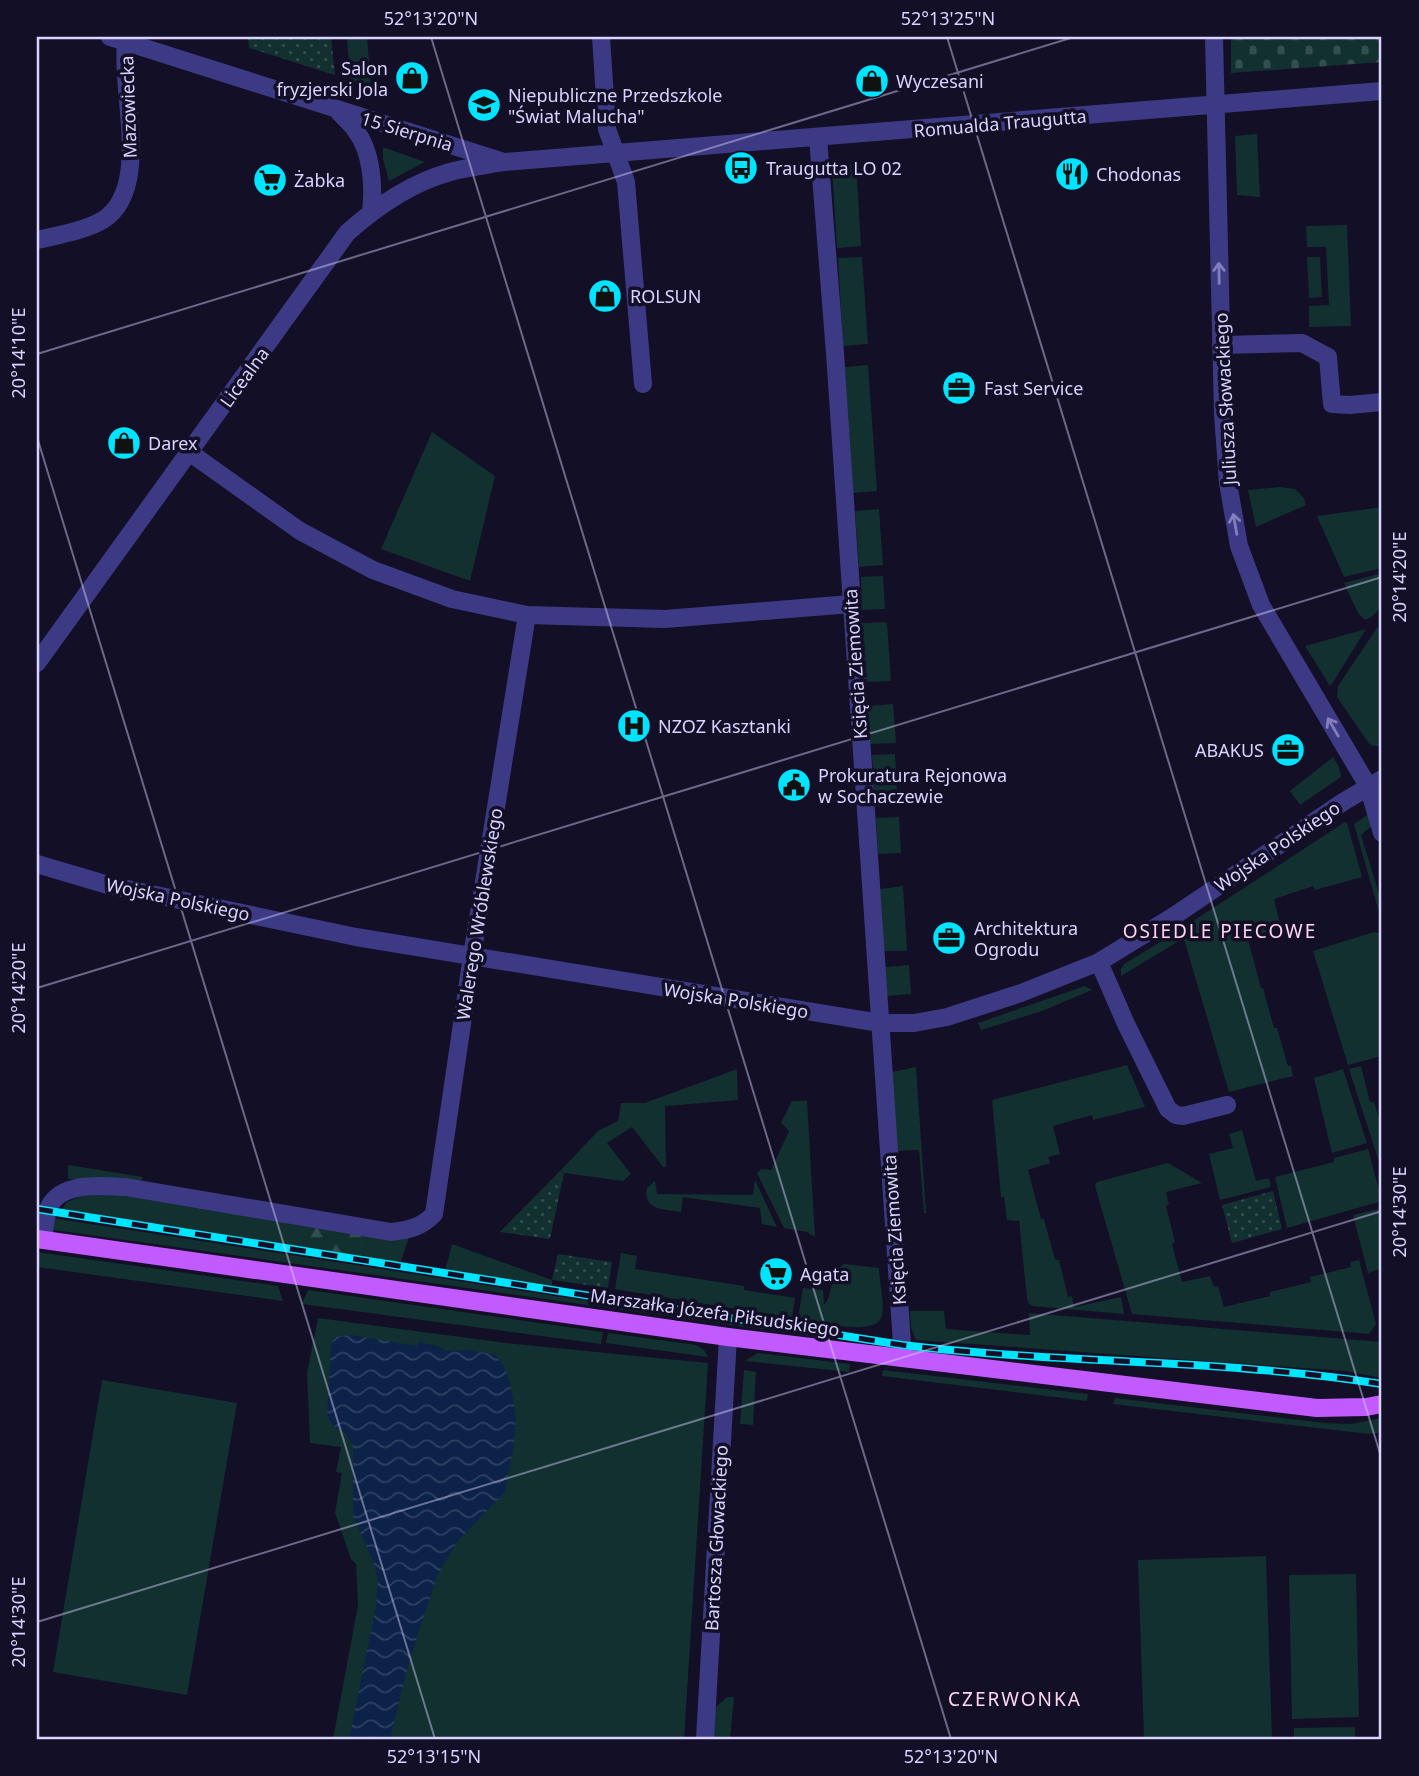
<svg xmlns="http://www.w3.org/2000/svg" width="1419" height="1776" font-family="'Noto Sans',sans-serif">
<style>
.green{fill:#12302f}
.forest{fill:url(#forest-firs)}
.cemetery{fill:url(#cemetery-stones)}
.garden{fill:url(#garden-dots)}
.water{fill:url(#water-waves)}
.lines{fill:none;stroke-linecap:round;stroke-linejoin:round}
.minor{stroke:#3d3a85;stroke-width:18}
.major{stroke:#c25bff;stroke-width:18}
.rail-casing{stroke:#00e5ff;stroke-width:8}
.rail{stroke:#130f26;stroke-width:5;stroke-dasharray:16;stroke-linecap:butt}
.oneway{stroke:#837fbc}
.ticks{fill:none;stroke:#d9d4ff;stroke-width:2;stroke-opacity:0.45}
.labels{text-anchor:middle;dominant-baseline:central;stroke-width:7;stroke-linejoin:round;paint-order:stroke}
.poi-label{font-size:18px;fill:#d9d4ff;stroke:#130f26;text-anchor:start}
.street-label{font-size:18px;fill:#d9d4ff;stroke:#130f26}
.neighbourhood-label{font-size:19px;letter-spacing:2px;fill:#ffd6f0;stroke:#130f26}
.neatline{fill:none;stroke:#d9d4ff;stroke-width:2.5}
.ticks-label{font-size:18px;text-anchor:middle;fill:#d9d4ff}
</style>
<defs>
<pattern id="forest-firs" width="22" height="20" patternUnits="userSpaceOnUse" patternTransform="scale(1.75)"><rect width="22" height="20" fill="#12302f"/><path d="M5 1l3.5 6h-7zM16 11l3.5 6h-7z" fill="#344d4e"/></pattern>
<pattern id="cemetery-stones" width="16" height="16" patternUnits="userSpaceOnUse" patternTransform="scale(1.75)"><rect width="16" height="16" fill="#12302f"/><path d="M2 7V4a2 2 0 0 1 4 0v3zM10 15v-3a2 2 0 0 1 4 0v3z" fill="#344d4e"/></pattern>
<pattern id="garden-dots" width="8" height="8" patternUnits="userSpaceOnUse" patternTransform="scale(1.75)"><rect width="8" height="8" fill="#12302f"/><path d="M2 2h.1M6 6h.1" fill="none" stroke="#344d4e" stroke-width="1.8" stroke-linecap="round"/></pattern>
<pattern id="water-waves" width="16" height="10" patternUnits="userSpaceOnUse" patternTransform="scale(1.75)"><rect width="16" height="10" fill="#0c2248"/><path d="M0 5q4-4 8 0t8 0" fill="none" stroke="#2f4163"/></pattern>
</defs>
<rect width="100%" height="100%" fill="#130f26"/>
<!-- green -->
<path class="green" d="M347,37H367L371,87L350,80Z
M1257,134L1260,197L1237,195L1235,136Z
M383,147L425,162L389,181L383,159Z
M856,164L861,246L837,248L832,168L834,166Z
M1347,225L1351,326L1309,327V306L1329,305L1326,247H1307L1306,226Z
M862,257L868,344L843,346L838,258Z
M1307,257H1320L1322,297L1309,298Z
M868,365L877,491L853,493L845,367Z
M432,432L495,476L470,581L381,549Z
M1280,487L1295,489L1304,498L1306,505L1256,527L1248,490Z
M1382,507V568L1344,577L1317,516Z
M879,509L883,565L859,567L855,511Z
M1382,573C1382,593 1386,612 1365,620L1358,613L1344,583Z
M883,576L885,609L862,610L861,577Z
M884,622L887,623L891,681L867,682L863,623Z
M1382,627V747L1370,745L1337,697L1338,686L1377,628Z
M1366,629L1335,679L1330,686L1305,646Z
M893,704L896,743L870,744L868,706Z
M895,754L898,805L875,807L872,755Z
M1333,757L1339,767L1341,777L1300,805L1290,791Z
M1369,814L1373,825L1361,835L1382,904V923L1354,824Z
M899,817L901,853L878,854L876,818Z
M1345,822L1347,823L1362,877L1315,890L1313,886L1274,899L1280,923L1269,927L1270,931L1248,939L1261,988H1263L1274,1028H1277L1288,1066H1291L1293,1076L1229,1092L1181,929Z
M903,886L907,951H884L880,889Z
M1374,932L1379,933L1382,944V1056L1348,1065L1313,951Z
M1175,933L1179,941L1121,976V969L1124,964Z
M909,965L911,994L887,996L885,967Z
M1085,986L1092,990L1042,1011L981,1030L978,1023Z
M1127,1065L1145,1107L1093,1120L1092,1115L1053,1126L1060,1154L1048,1157L1050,1163L1028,1170L1041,1219H1044L1055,1260H1059L1068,1297L1072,1296L1074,1307L1121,1297L1124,1314L1032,1306L1028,1303L1027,1298L1019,1221L1007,1220L1004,1197H1001L992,1100Z
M1361,1066L1370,1102H1374L1382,1129V1171L1349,1069Z
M916,1067L926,1213H924L919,1150L897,1151L892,1072Z
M737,1069L738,1100L665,1106L666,1167H663L632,1127L607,1143L631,1174L623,1181L564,1173L561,1170L598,1131L618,1121L621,1103H645Z
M1343,1069L1367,1143L1332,1153L1314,1078Z
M792,1101H807L815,1237L807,1232L784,1228L757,1173L761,1169L771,1170L789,1131L781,1123Z
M1242,1130L1256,1181L1269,1178L1271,1187L1220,1200L1209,1154L1233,1148L1229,1134Z
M1368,1149L1382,1201L1287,1228L1275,1177L1334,1162V1158Z
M1168,1163L1202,1183L1166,1192L1169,1204L1166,1206L1175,1242L1172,1244L1182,1282L1210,1276L1214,1287L1218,1286L1224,1307L1270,1296V1292L1311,1282L1310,1277L1351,1267L1350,1262L1359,1260L1376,1324L1369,1334L1132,1314L1095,1186L1097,1182Z
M68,1165L143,1177L140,1183L68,1179Z
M755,1180L777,1227L762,1224L760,1208L683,1197L681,1212C664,1209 643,1211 647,1188L655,1181L657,1194L753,1195Z
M90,1193L135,1195L310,1227L305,1248L62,1209L67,1202Z
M1382,1208V1268L1368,1273L1353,1215Z
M52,1218L852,1342L54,1230Z
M410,1234L400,1264L362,1258L368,1236Z
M452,1244L552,1280V1288L445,1271Z
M37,1252L278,1286L283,1301L37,1267Z
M621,1253L637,1256L635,1269L744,1286V1290L795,1298L792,1318L615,1289Z
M845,1264L879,1268C879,1281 886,1307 881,1318C873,1337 815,1321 798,1318L803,1288L823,1290L824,1305C835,1293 828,1271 845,1264Z
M308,1290L603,1332L601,1344L302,1304Z
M910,1311H944L946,1329L1030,1335L1029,1313L1382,1342V1378L1345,1371L916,1340L911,1328Z
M318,1318L506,1343L708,1363L684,1739H333L358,1605L356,1564L351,1559L335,1513L342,1473L336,1472L341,1447L310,1443L307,1373Z
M608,1333L696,1345L704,1350L708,1357L606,1343Z
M758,1353L850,1364L849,1372L746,1361L743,1362Z
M744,1370L756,1372L753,1425L740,1424Z
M883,1370L1088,1394L1087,1401L882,1376Z
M102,1380L237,1403L187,1695L53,1672Z
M1115,1398L1325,1423L1351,1424L1382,1418V1432L1369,1434L1113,1404Z
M1266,1556L1272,1739H1144L1138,1560Z
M1356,1574L1359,1717L1292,1719L1289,1575Z
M727,1697H734L730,1739H713L715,1708Z
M1355,1727V1739H1294V1728Z"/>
<!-- forest -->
<path class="forest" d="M310,1227L368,1236L362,1258L305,1248Z"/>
<!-- cemetery -->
<path class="cemetery" d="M1231,37H1382V62L1231,73Z"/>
<!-- garden -->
<path class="garden" d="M248,37H331L335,75L249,48Z
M561,1170L564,1173L550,1239L500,1232Z
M1273,1191L1282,1229L1232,1243L1222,1205Z
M558,1254L612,1262L608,1288L552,1280Z"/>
<!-- water -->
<path class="water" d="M352,1335L417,1346L419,1342L438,1346L446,1351L466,1350L494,1354L504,1366L510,1382L516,1418L514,1444L505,1492L457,1542L437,1576L409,1662L390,1739H349L376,1607L378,1582L374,1563L353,1517V1446L345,1433L333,1426L327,1415L331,1344L336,1337Z"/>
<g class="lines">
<!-- minor -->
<path class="minor" d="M110,37L501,161
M601,37L607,129L626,182L643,384
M1214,37L1223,414L1228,483L1239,546L1261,605L1368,786L1382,833
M337,110C343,117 351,123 356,131C372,152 374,187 371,212
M818,138L835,353L903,1358
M37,240C58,235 84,231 103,220C152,189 120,92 126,42
M1221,345L1302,343L1328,357L1332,404L1350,405L1382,402
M189,452L300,531L373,570L452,599L527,615L665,619L851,604
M37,663L347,233C377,206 411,183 450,172C468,167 487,165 504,162L1382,91
M37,864L108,885L356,937L880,1023H914L947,1017L1021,993L1099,962L1174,916L1343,802L1382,779
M1099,962L1126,1024L1168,1109L1176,1115L1183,1116L1227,1105
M43,1240C45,1230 45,1216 49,1207C62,1181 103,1186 126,1187L391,1232C409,1230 422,1227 434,1214L472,956L527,615
M705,1739L728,1337"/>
<!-- major -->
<path class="major" d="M37,1239L728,1337L1317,1408L1366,1407L1382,1404"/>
<!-- rail casing -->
<g class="rail-casing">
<path id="rail" d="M37,1209L902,1345C1062,1364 1224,1359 1382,1384"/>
</g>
<!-- rail -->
<use href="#rail" class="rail"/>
</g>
<!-- one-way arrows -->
<defs><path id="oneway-shaft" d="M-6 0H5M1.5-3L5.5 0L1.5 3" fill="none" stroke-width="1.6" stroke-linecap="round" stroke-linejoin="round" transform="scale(1.75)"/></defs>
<g class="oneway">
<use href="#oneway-shaft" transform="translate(1219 273) rotate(-91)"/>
<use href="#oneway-shaft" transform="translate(1235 524) rotate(-100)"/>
<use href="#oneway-shaft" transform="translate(1333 727) rotate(-120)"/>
</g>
<!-- ticks -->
<path class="ticks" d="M431,37L951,1739M947,37L1382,1460M37,354L1074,37M37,437L435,1739M37,988L1382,577M37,1622L1382,1211"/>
<!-- icons -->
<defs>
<g id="shop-disc" transform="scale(1.75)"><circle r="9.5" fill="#00e5ff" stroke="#130f26"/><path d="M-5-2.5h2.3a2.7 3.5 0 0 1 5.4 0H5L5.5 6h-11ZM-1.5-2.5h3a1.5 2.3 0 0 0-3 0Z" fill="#111"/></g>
<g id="school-disc" transform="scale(1.75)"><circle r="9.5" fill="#00e5ff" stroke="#130f26"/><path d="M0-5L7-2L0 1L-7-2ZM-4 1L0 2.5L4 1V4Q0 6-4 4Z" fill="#111"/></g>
<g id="bus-disc" transform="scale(1.75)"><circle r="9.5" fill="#00e5ff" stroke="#130f26"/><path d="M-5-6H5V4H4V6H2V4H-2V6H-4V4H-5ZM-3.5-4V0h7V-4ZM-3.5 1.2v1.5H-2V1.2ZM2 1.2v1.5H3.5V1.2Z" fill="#111"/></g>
<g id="restaurant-disc" transform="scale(1.75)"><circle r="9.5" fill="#00e5ff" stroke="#130f26"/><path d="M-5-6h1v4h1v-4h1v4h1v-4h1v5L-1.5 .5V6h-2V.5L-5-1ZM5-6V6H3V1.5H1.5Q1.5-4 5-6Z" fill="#111"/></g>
<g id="supermarket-disc" transform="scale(1.75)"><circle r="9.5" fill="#00e5ff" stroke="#130f26"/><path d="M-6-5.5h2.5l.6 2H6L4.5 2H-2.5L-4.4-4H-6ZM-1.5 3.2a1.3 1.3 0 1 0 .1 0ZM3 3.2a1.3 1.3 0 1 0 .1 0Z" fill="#111"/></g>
<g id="office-disc" transform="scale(1.75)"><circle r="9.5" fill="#00e5ff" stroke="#130f26"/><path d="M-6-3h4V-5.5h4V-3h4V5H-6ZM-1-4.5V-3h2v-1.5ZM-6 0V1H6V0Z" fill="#111"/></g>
<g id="hospital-disc" transform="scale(1.75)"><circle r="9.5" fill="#00e5ff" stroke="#130f26"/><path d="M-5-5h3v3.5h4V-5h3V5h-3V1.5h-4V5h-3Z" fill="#111"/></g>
<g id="civic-disc" transform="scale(1.75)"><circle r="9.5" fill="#00e5ff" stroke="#130f26"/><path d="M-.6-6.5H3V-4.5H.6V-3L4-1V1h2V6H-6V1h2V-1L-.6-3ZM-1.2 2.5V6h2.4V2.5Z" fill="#111"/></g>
</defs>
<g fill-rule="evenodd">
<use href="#shop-disc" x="412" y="78"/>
<use href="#shop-disc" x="872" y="81"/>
<use href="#school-disc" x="484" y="105"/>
<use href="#bus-disc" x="741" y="168"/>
<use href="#restaurant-disc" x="1072" y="174"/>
<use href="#supermarket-disc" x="270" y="180"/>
<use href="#shop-disc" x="605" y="296"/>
<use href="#office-disc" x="959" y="388"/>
<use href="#shop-disc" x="124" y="443"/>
<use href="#hospital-disc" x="634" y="726"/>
<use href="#office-disc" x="1288" y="750"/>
<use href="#civic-disc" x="794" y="785"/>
<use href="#office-disc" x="949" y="938"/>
<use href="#supermarket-disc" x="776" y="1274"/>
</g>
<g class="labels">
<!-- poi labels -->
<g class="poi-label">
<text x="388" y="68" text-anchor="end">Salon<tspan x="388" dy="21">fryzjerski Jola</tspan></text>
<text x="896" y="81">Wyczesani</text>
<text x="508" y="95">Niepubliczne Przedszkole<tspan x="508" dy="21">"Świat Malucha"</tspan></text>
<text x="766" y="168">Traugutta LO 02</text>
<text x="1096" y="174">Chodonas</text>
<text x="294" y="180">Żabka</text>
<text x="630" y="296">ROLSUN</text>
<text x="984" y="388">Fast Service</text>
<text x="148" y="443">Darex</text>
<text x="658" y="726">NZOZ Kasztanki</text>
<text x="1264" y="750" text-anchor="end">ABAKUS</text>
<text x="818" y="775">Prokuratura Rejonowa<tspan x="818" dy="21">w Sochaczewie</tspan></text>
<text x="974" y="928">Architektura<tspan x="974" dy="21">Ogrodu</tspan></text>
<text x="800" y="1274">Agata</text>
</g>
<!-- street labels -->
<g class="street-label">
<text transform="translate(128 107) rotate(-92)">Mazowiecka</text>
<text transform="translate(1000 123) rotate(-5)">Romualda Traugutta</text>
<text transform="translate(407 131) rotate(17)">15 Sierpnia</text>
<text transform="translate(244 377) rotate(-54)">Licealna</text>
<text transform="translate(1225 399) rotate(-93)">Juliusza Słowackiego</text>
<text transform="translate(855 664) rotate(-94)">Księcia Ziemowita</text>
<text transform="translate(1277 846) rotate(-34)">Wojska Polskiego</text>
<text transform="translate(178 899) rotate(12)">Wojska Polskiego</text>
<text transform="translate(479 914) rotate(-81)">Walerego Wróblewskiego</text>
<text transform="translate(736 1000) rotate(9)">Wojska Polskiego</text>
<text transform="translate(894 1230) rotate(-94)">Księcia Ziemowita</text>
<text transform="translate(715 1312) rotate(8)">Marszałka Józefa Piłsudskiego</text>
<text transform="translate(716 1538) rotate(-87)">Bartosza Głowackiego</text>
</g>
<!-- neighbourhood labels -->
<g class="neighbourhood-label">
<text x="1220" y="931">OSIEDLE PIECOWE</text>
<text x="1015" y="1699">CZERWONKA</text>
</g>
</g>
<!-- border -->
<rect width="1419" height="1776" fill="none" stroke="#130f26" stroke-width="77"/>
<rect x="38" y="38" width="1342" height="1700" class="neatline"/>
<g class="ticks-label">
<text x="431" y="25">52°13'20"N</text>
<text x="948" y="25">52°13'25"N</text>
<text transform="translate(19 353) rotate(-90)" y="6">20°14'10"E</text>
<text transform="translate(1400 577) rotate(-90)" y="6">20°14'20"E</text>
<text transform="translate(19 988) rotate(-90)" y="6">20°14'20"E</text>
<text transform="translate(1400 1212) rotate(-90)" y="6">20°14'30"E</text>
<text transform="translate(19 1622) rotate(-90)" y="6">20°14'30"E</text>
<text x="434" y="1763">52°13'15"N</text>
<text x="951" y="1763">52°13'20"N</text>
</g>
</svg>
